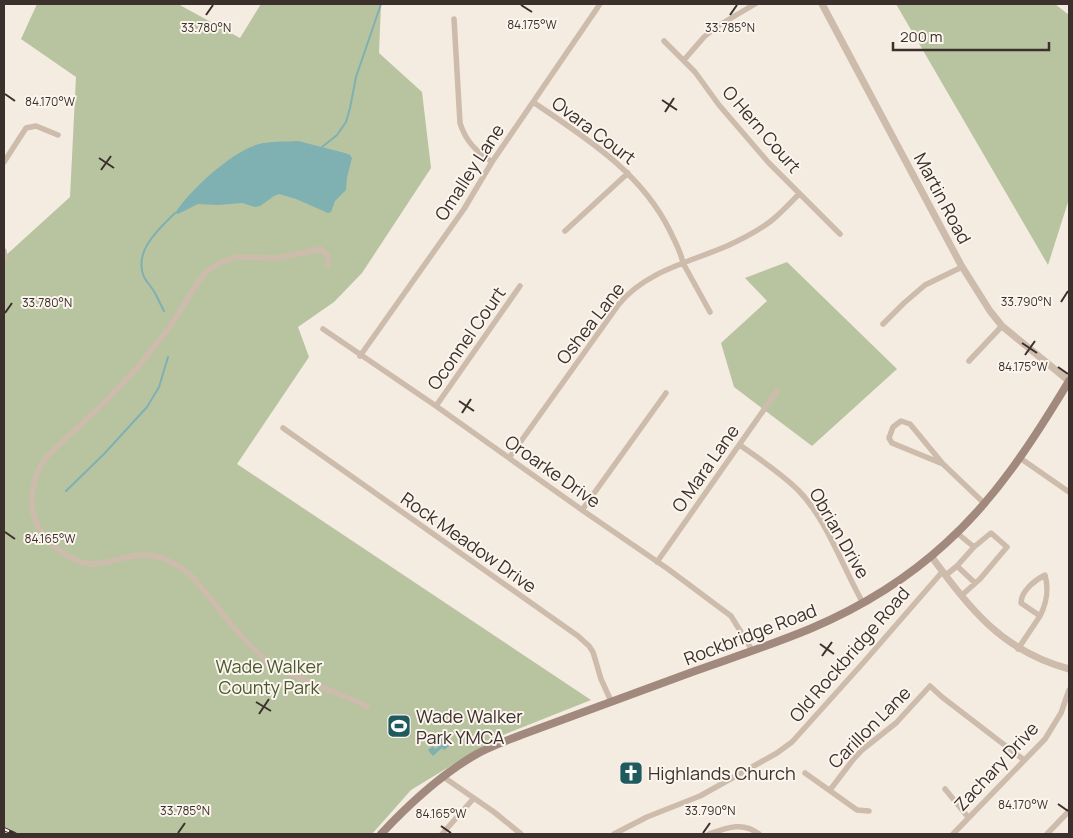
<svg xmlns="http://www.w3.org/2000/svg" width="1073" height="838" font-family="Manrope,sans-serif">
<style>
.green{fill:#b8c4a0}
.water{fill:#7fb0b2}
.lines{fill:none;stroke-linecap:round;stroke-linejoin:round}
.stream{stroke:#7fb0b2;stroke-width:2}
.minor{stroke:#cdbbac;stroke-width:5.5}
.tertiary{stroke:#cdbbac;stroke-width:7}
.secondary{stroke:#a18a7d;stroke-width:8}
.rail-casing{stroke:#3b302b;stroke-width:4}
.rail{stroke:#fbf5ee;stroke-width:2;stroke-dasharray:5.5;stroke-linecap:butt}
.ticks{fill:none;stroke:#3b302b;stroke-width:2}
.labels{text-anchor:middle;dominant-baseline:central;stroke-width:4;stroke-linejoin:round;paint-order:stroke}
.street-label{font-size:18px;fill:#3b302b;stroke:#fbf5ee}
.park-label{font-size:18px;fill:#4a5a2e;stroke:#fbf5ee}
.poi-label{font-size:18px;fill:#3b302b;stroke:#fbf5ee;text-anchor:start}
.ticks-label{font-size:12px;text-anchor:middle;fill:#3b302b;stroke:#fbf5ee;stroke-width:4;stroke-linejoin:round;paint-order:stroke}
</style>
<rect width="100%" height="100%" fill="#f4ebe1"/>
<!-- green -->
<path class="green" d="M37,4H178L240,38L261,4H381L379,53L422,92L431,168L362,273L334,302L298,327L309,357L237,464L591,700L498,737L411,790L372,834H4V257L70,197L76,77L21,39Z
M896,4H1055L1069,15V199L1048,265Z
M787,262L897,369L812,446L734,387L721,343L767,301L745,278Z"/>
<!-- water -->
<path class="water" d="M298,141L345,153L350,155L352,158L347,177L346,190L335,201L331,212L328,213L296,199L279,194L274,196L260,206L255,207L242,203L218,205L198,204L178,214L175,213C190,190 232,151 259,144C271,141 285,142 298,141Z
M443,738L449,746L444,750L442,748L433,756L428,750L433,746L435,749L438,747L435,743Z"/>
<g class="lines">
<!-- stream -->
<path class="stream" d="M322,147L337,135L346,122L350,108L356,77L381,4
M164,311C161,305 158,299 155,293C152,287 147,283 144,277C133,251 159,229 175,213
M66,491L104,454L147,407L159,387L168,357"/>
<!-- minor -->
<path class="minor" d="M454,19L460,123C466,142 476,151 492,162
M664,41L695,72L719,105L768,162L840,234
M684,60L704,37L716,27L755,4
M533,102C586,138 641,172 670,231C675,242 681,252 683,263L710,312
M4,162L26,128L36,126L58,135
M565,231L628,173
M4,251L5,259
M328,265V256L321,249L277,258L238,257L222,262L208,270L198,282L169,328L138,367L106,401L47,456C27,484 25,520 52,544C62,553 72,560 85,563C105,567 121,556 141,555C155,555 171,560 183,569C195,577 204,591 214,603C232,626 252,651 277,668L367,706
M883,324L904,303L925,285L962,267
M323,329L436,406L582,510L668,569L731,616L752,650
M360,356L464,209L492,162L600,4
M969,361L1002,326
M436,406L520,286
M283,428L578,636L589,646L593,652L601,679L611,701
M740,445C759,459 781,473 798,490C826,518 843,568 863,603
M509,458L619,304C646,271 690,262 727,246C742,239 758,231 771,221C781,213 790,203 799,194
M1020,458L1069,492
M943,464L892,443L889,438L893,427L901,421L910,424L943,464L985,504
M582,510L666,393
M957,533L974,547
M657,562L777,391
M957,566L974,547L991,533L1007,547L980,579L962,595
M946,575L957,566L975,583
M1045,575C1049,590 1047,602 1040,616L1021,603C1021,591 1035,580 1045,575Z
M1018,649L1040,616
M805,773L857,810L869,811
M442,776L494,812L521,834
M945,789L968,817
M830,790L852,761L862,750L896,723L930,686L942,697L1024,760
M442,834L474,798
M614,834L647,817L700,796L777,753L792,742L863,663L943,571
M709,834C726,828 743,821 759,834
M953,834L1045,739L1061,713L1069,690
M1047,834L1069,811"/>
<!-- tertiary -->
<path class="tertiary" d="M822,4L961,265L990,311L1002,326L1069,381
M931,556C971,610 1002,651 1069,669"/>
<!-- secondary -->
<path class="secondary" d="M381,834C409,804 439,776 475,755C489,747 506,741 521,735C579,714 637,692 695,671C734,657 774,644 812,628C861,607 907,579 946,543C997,497 1034,439 1069,381"/>
<!-- rail casing -->
<g class="rail-casing">
<path id="rail" d="M4,829L15,834"/>
</g>
<!-- rail -->
<use href="#rail" class="rail"/>
</g>
<!-- ticks -->
<path class="ticks" d="M521,5L532,12M206,15L213,5M730,15L737,5M5,94L15,101M662,100L677,110M665,112L674,98M99,158L114,168M101,170L111,156M1061,302L1068,291M5,313L12,303M1022,343L1037,353M1025,355L1035,341M1058,367L1068,374M459,401L474,411M462,413L471,399M5,532L15,539M820,644L834,654M822,656L832,642M256,702L271,711M259,714L269,699M1058,804L1068,811M441,826L451,833M178,833L185,823M703,833L710,823"/>
<!-- icons -->
<defs>
<g id="stadium-square" transform="scale(1.25)"><rect x="-9" y="-9" width="18" height="18" rx="4" fill="#1f5a5e" stroke="#fbf5ee"/><path d="M0-5a6.5 5 0 1 0 0 10a6.5 5 0 1 0 0-10ZM-3.5-1.8h7v3.6h-7Z" fill="#fff"/></g>
<g id="church-square" transform="scale(1.25)"><rect x="-9" y="-9" width="18" height="18" rx="4" fill="#1f5a5e" stroke="#fbf5ee"/><path d="M-1.2-6h2.4v3.5h3.3v2.4h-3.3V6h-2.4V-.1h-3.3v-2.4h3.3Z" fill="#fff"/></g>
</defs>
<g fill-rule="evenodd">
<use href="#stadium-square" x="399" y="726"/>
<use href="#church-square" x="631" y="773"/>
</g>
<g class="labels">
<!-- street labels -->
<g class="street-label">
<text transform="translate(762 129) rotate(49)">O Hern Court</text>
<text transform="translate(594 130) rotate(37)">Ovara Court</text>
<text transform="translate(469 172) rotate(-57)">Omalley Lane</text>
<text transform="translate(943 198) rotate(62)">Martin Road</text>
<text transform="translate(590 323) rotate(-52)">Oshea Lane</text>
<text transform="translate(466 338) rotate(-55)">Oconnel Court</text>
<text transform="translate(705 468) rotate(-55)">O Mara Lane</text>
<text transform="translate(553 471) rotate(35)">Oroarke Drive</text>
<text transform="translate(840 533) rotate(60)">Obrian Drive</text>
<text transform="translate(469 542) rotate(35)">Rock Meadow Drive</text>
<text transform="translate(750 634) rotate(-21)">Rockbridge Road</text>
<text transform="translate(849 654) rotate(-49)">Old Rockbridge Road</text>
<text transform="translate(869 727) rotate(-45)">Carillon Lane</text>
<text transform="translate(996 766) rotate(-47)">Zachary Drive</text>
</g>
<!-- park labels -->
<g class="park-label">
<text x="269" y="666">Wade Walker<tspan x="269" dy="21">County Park</tspan></text>
</g>
<!-- poi labels -->
<g class="poi-label">
<text x="416" y="716">Wade Walker<tspan x="416" dy="21">Park YMCA</tspan></text>
<text x="648" y="773">Highlands Church</text>
</g>
</g>
<g class="ticks-label">
<text x="532" y="29">84.175°W</text>
<text x="206" y="32">33.780°N</text>
<text x="730" y="32">33.785°N</text>
<text x="50" y="106">84.170°W</text>
<text x="1026" y="306">33.790°N</text>
<text x="47" y="307">33.780°N</text>
<text x="1023" y="371">84.175°W</text>
<text x="50" y="543">84.165°W</text>
<text x="1023" y="809">84.170°W</text>
<text x="185" y="815">33.785°N</text>
<text x="710" y="815">33.790°N</text>
<text x="441" y="818">84.165°W</text>
</g>
<!-- border -->
<rect width="1073" height="838" fill="none" stroke="#3b302b" stroke-width="10"/>
<!-- scale -->
<path d="M893 42v8h156v-8" fill="none" stroke="#3b302b" stroke-width="2.5"/>
<text x="900" y="42" font-size="15" fill="#3b302b" stroke="#fbf5ee" stroke-width="4" paint-order="stroke">200 m</text>
</svg>
